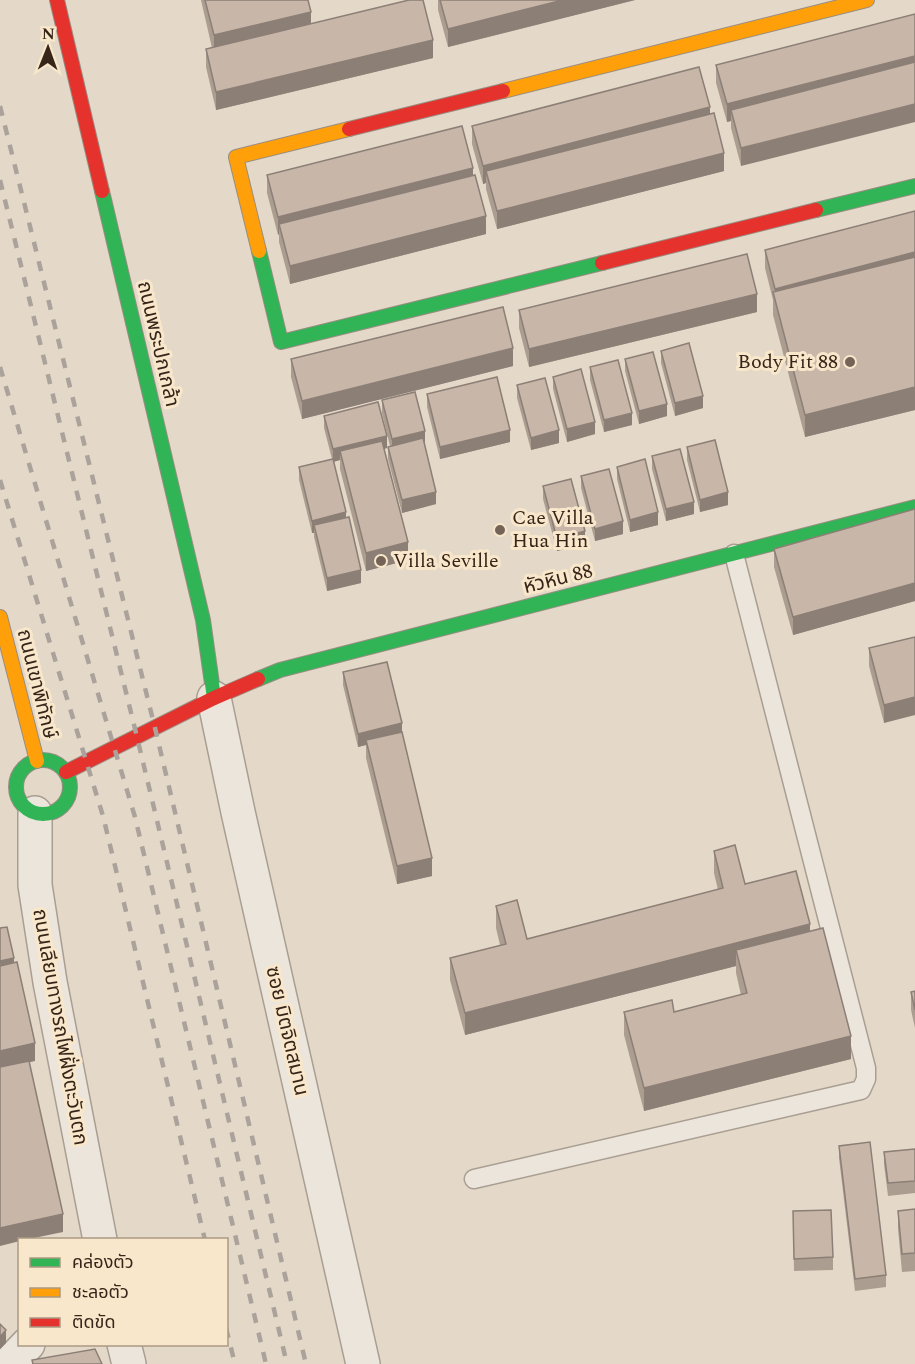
<svg xmlns="http://www.w3.org/2000/svg" width="915" height="1364" font-family="Spectral,'Noto Sans Thai',serif">
<style>
.lines{fill:none;stroke-linecap:round;stroke-linejoin:round}
.lane-casing{stroke:#a99e92;stroke-width:21}
.street-casing{stroke:#a99e92;stroke-width:36}
.fast-casing{stroke:#988d82;stroke-width:16}
.slow-casing{stroke:#988d82;stroke-width:16}
.jam-casing{stroke:#988d82;stroke-width:16}
.lane{stroke:#ece5db;stroke-width:18}
.street{stroke:#ece5db;stroke-width:33}
.fast{stroke:#30b455;stroke-width:14}
.slow{stroke:#ff9f0a;stroke-width:14}
.jam{stroke:#e5322d;stroke-width:14}
.rail{stroke:#aba39b;stroke-width:4.5;stroke-dasharray:10 10;stroke-linecap:butt}
.wall{fill:#ac9d91}
.shaded-wall{fill:#8c7f76}
.building{fill:#c8b6a9;stroke:#8c7f76;stroke-width:1.5}
.poi-dot{fill:#746457;stroke:#f8e7cb;stroke-width:2}
.labels{text-anchor:middle;dominant-baseline:central;stroke-width:6;stroke-linejoin:round;paint-order:stroke}
.street-label{font-size:20px;fill:#37251a;stroke:#f8e7cb}
.poi-label{font-size:20px;fill:#37251a;stroke:#f8e7cb;text-anchor:start}
</style>
<rect width="100%" height="100%" fill="#e4d9c8"/>
<g class="lines">
<!-- lane casing -->
<g class="lane-casing">
<path id="lane" d="M474,1179L861,1090L866,1079V1068L734,554"/>
</g>
<!-- street casing -->
<g class="street-casing">
<path id="street" d="M214,698L238,812L363,1364
M35,813V885L50,982L100,1240
M124,1344L129,1364
M9,1364L28,1344"/>
</g>
<!-- fast casing -->
<g class="fast-casing">
<path id="fast" d="M102,191L203,620L214,698
M816,210L915,186
M259,251L281,342L602,263
M258,679L280,670L915,507
M16 787a27 27 0 1 1 54 0a27 27 0 1 1-54 0Z"/>
</g>
<!-- slow casing -->
<g class="slow-casing">
<path id="slow" d="M503,91L867,0
M259,251L236,157L349,129
M0,617L37,761"/>
</g>
<!-- jam casing -->
<g class="jam-casing">
<path id="jam" d="M57,0L102,191
M349,129L503,91
M602,263L816,210
M66,772L214,698L258,679"/>
</g>
<!-- lane -->
<use href="#lane" class="lane"/>
<!-- street -->
<use href="#street" class="street"/>
<!-- fast -->
<use href="#fast" class="fast"/>
<!-- slow -->
<use href="#slow" class="slow"/>
<!-- jam -->
<use href="#jam" class="jam"/>
<!-- rail -->
<path class="rail" d="M0,106L155,728L306,1364
M0,180L137,737L287,1364
M0,367L135,817L266,1364
M0,480L103,816L205,1240
M226,1328L235,1364"/>
</g>
<!-- wall -->
<path class="wall" d="M201,0H308L311,24L433,58L216,110L206,67V49L212,48Z
M438,0H635L448,47L438,10Z
M915,14L741,166L731,128V121L727,122L716,83V65Z
M710,114L724,171L497,229L486,189V183L483,184L472,144V126Z
M267,175H473L486,234L290,284L279,242V234L278,235L267,193Z
M915,211V410L805,437L773,315V300L765,268V250Z
M519,310L757,312L529,367L519,328Z
M661,351L703,408L675,416L661,363Z
M291,359L513,366L302,419L291,377Z
M625,359L667,416L639,424L625,371Z
M590,367L632,425L604,432L590,380Z
M553,377L595,434L567,442L553,389Z
M517,385L559,443L531,450L517,398Z
M427,394L510,442L440,459L427,407Z
M382,400L425,443H424L436,504L402,513L388,459V447L390,446L382,413Z
M324,416L387,448L384,449L408,560L366,571L340,469V460L333,462L361,583L327,591L314,537V533H312L299,480V467L332,459L324,428Z
M687,447L728,505L700,512L687,460Z
M652,456L694,514L666,521L652,469Z
M617,467L658,525L630,532L617,479Z
M581,476L623,534L595,541L581,488Z
M543,486L585,544L557,551L543,499Z
M915,509V601L793,635L774,567V549Z
M915,637L884,723L869,666V648Z
M343,672L402,733L432,876L397,884L366,758V745L358,747L343,685Z
M714,851L745,884L810,932L851,1059L644,1111L624,1035V1012H674L741,995L736,973V966L465,1035L450,980V958L500,945L496,928V906L527,939L718,890L714,873Z
M915,991V1028L911,1010V992Z
M839,1146L886,1275V1287L855,1291L839,1158Z
M915,1149V1193L888,1196L884,1164V1152Z
M915,1209V1271L902,1272L898,1229V1211Z
M793,1211L833,1257V1270L794,1271Z"/>
<!-- shaded-wall -->
<path class="shaded-wall" d="M563,0H635L448,47V29Z
M311,12V30L214,53V35Z
M433,40V58L216,110V92Z
M915,56V74L731,110V121L727,122V104Z
M915,104V122L741,166V148Z
M710,107V125L486,171V183L483,184V166Z
M724,153V171L497,229V211Z
M473,168V186L279,224V234L278,235V217Z
M486,216V234L290,284V266Z
M915,252V270L775,299V289Z
M757,294V312L529,367V349Z
M513,348V366L302,419V401Z
M915,387V410L805,437V415Z
M703,396V408L675,416V403Z
M667,404V416L639,424V411Z
M632,413V425L604,432V420Z
M595,422V434L567,442V429Z
M510,430V442L440,459V447Z
M559,430V443L531,450V438Z
M425,431V443L392,451V439Z
M387,436V448L342,460L340,451V460L333,462V449Z
M436,492V504L402,513V500Z
M728,492V505L700,512V500Z
M694,502V514L666,521V509Z
M346,512V525H314V533H312V521Z
M658,512V525L630,532V520Z
M623,521V534L595,541V529Z
M585,531V544L557,551V539Z
M408,542V560L366,571V553Z
M361,570V583L327,591V578Z
M915,583V601L793,635V617Z
M915,697V715L884,723V705Z
M402,723V736L366,740V745L358,747V734Z
M432,858V876L397,884V866Z
M810,924V947L736,950V966L465,1035V1013Z
M14,958V976L0,979V961Z
M851,1036V1059L644,1111V1088Z
M35,1043V1061L0,1069V1051Z
M63,1214V1232L29,1239H20V1241L0,1246V1228Z
M6,1330V1343L0,1349V1337Z"/>
<!-- building -->
<path class="building" d="M205,0H308L311,12L214,35Z
M409,0H423L433,40L216,92L206,49Z
M440,0H563L448,29Z
M915,14V56L727,104L716,65Z
M915,62V104L741,148L731,110Z
M699,67L710,107L483,166L472,126Z
M714,113L724,153L497,211L486,171Z
M462,126L473,168L278,217L267,175Z
M475,175L486,216L290,266L279,224Z
M915,211V252L775,289L765,250Z
M747,254L757,294L529,349L519,310Z
M915,257V387L805,415L773,292Z
M503,307L513,348L302,401L291,359Z
M689,343L703,396L675,403L661,351Z
M653,352L667,404L639,411L625,359Z
M618,360L632,413L604,420L590,367Z
M581,369L595,422L567,429L553,377Z
M497,377L510,430L440,447L427,394Z
M545,378L559,430L531,438L517,385Z
M415,392L425,431L392,439L382,400Z
M378,402L387,436L333,449L324,416Z
M423,438L436,492L402,500L388,447Z
M715,440L728,492L700,500L687,447Z
M382,441L408,542L366,553L340,451Z
M680,449L694,502L666,509L652,456Z
M333,459L346,512L312,521L299,467Z
M645,459L658,512L630,520L617,467Z
M609,469L623,521L595,529L581,476Z
M571,479L585,531L557,539L543,486Z
M915,509V583L793,617L774,549Z
M349,517L361,570L327,578L314,525Z
M915,637V697L884,705L869,648Z
M387,662L402,723L358,734L343,672Z
M402,732L432,858L397,866L366,740Z
M735,845L745,884L796,871L810,924L465,1013L450,958L506,944L496,906L517,900L527,939L723,888L714,851Z
M7,927L14,958L0,961V928Z
M823,928L851,1036L644,1088L624,1012L672,1000L674,1012L747,993L736,950Z
M17,962L35,1043L0,1051V966Z
M915,991V1010L911,992Z
M29,1061L63,1214L0,1228V1067Z
M870,1142L886,1275L855,1279L839,1146Z
M915,1149V1181L888,1183L884,1152Z
M915,1209V1253L902,1254L898,1211Z
M831,1210L833,1257L794,1259L793,1211Z
M0,1324L6,1330L0,1337Z
M95,1349L102,1364H33L32,1360Z"/>
<!-- markers -->
<g class="poi-dot">
<circle cx="850" cy="362" r="6"/>
<circle cx="500" cy="530" r="6"/>
<circle cx="381" cy="561" r="6"/>
</g>
<g class="labels">
<!-- street labels -->
<g class="street-label">
<text transform="translate(158 344) rotate(77)">ถนนพระปกเกล้า</text>
<text transform="translate(558 579) rotate(-14)">หัวหิน 88</text>
<text transform="translate(37 684) rotate(76)">ถนนเขาพิทักษ์</text>
<text transform="translate(60 1027) rotate(80)">ถนนเลียบทางรถไฟฝั่งตะวันตก</text>
<text transform="translate(287 1031) rotate(77)">ซอย มิตจิตสมาน</text>
</g>
<!-- poi labels -->
<g class="poi-label">
<text x="838" y="362" text-anchor="end">Body Fit 88</text>
<text x="512" y="518">Cae Villa<tspan x="512" dy="23">Hua Hin</tspan></text>
<text x="393" y="561">Villa Seville</text>
</g>
</g>
<!-- legend -->
<rect x="18" y="1238" width="210" height="108" fill="#f8e7cb" stroke="#ab9984" stroke-width="1.5"/>
<rect x="30" y="1258" width="30" height="9" fill="#30b455" stroke="#ab9984" stroke-width="1.5"/>
<text x="72" y="1268" font-size="18" fill="#37251a">คล่องตัว</text>
<rect x="30" y="1288" width="30" height="9" fill="#ff9f0a" stroke="#ab9984" stroke-width="1.5"/>
<text x="72" y="1298" font-size="18" fill="#37251a">ชะลอตัว</text>
<rect x="30" y="1318" width="30" height="9" fill="#e5322d" stroke="#ab9984" stroke-width="1.5"/>
<text x="72" y="1328" font-size="18" fill="#37251a">ติดขัด</text>
<!-- north arrow -->
<g transform="translate(48 48) rotate(1)" stroke="#f8e7cb" stroke-width="4.5" paint-order="stroke">
<path d="M0-4.5L10 22L0 15L-10 22Z" fill="#37251a"/>
<text y="-9" font-size="16" font-weight="bold" text-anchor="middle" fill="#37251a">N</text>
</g>
</svg>
